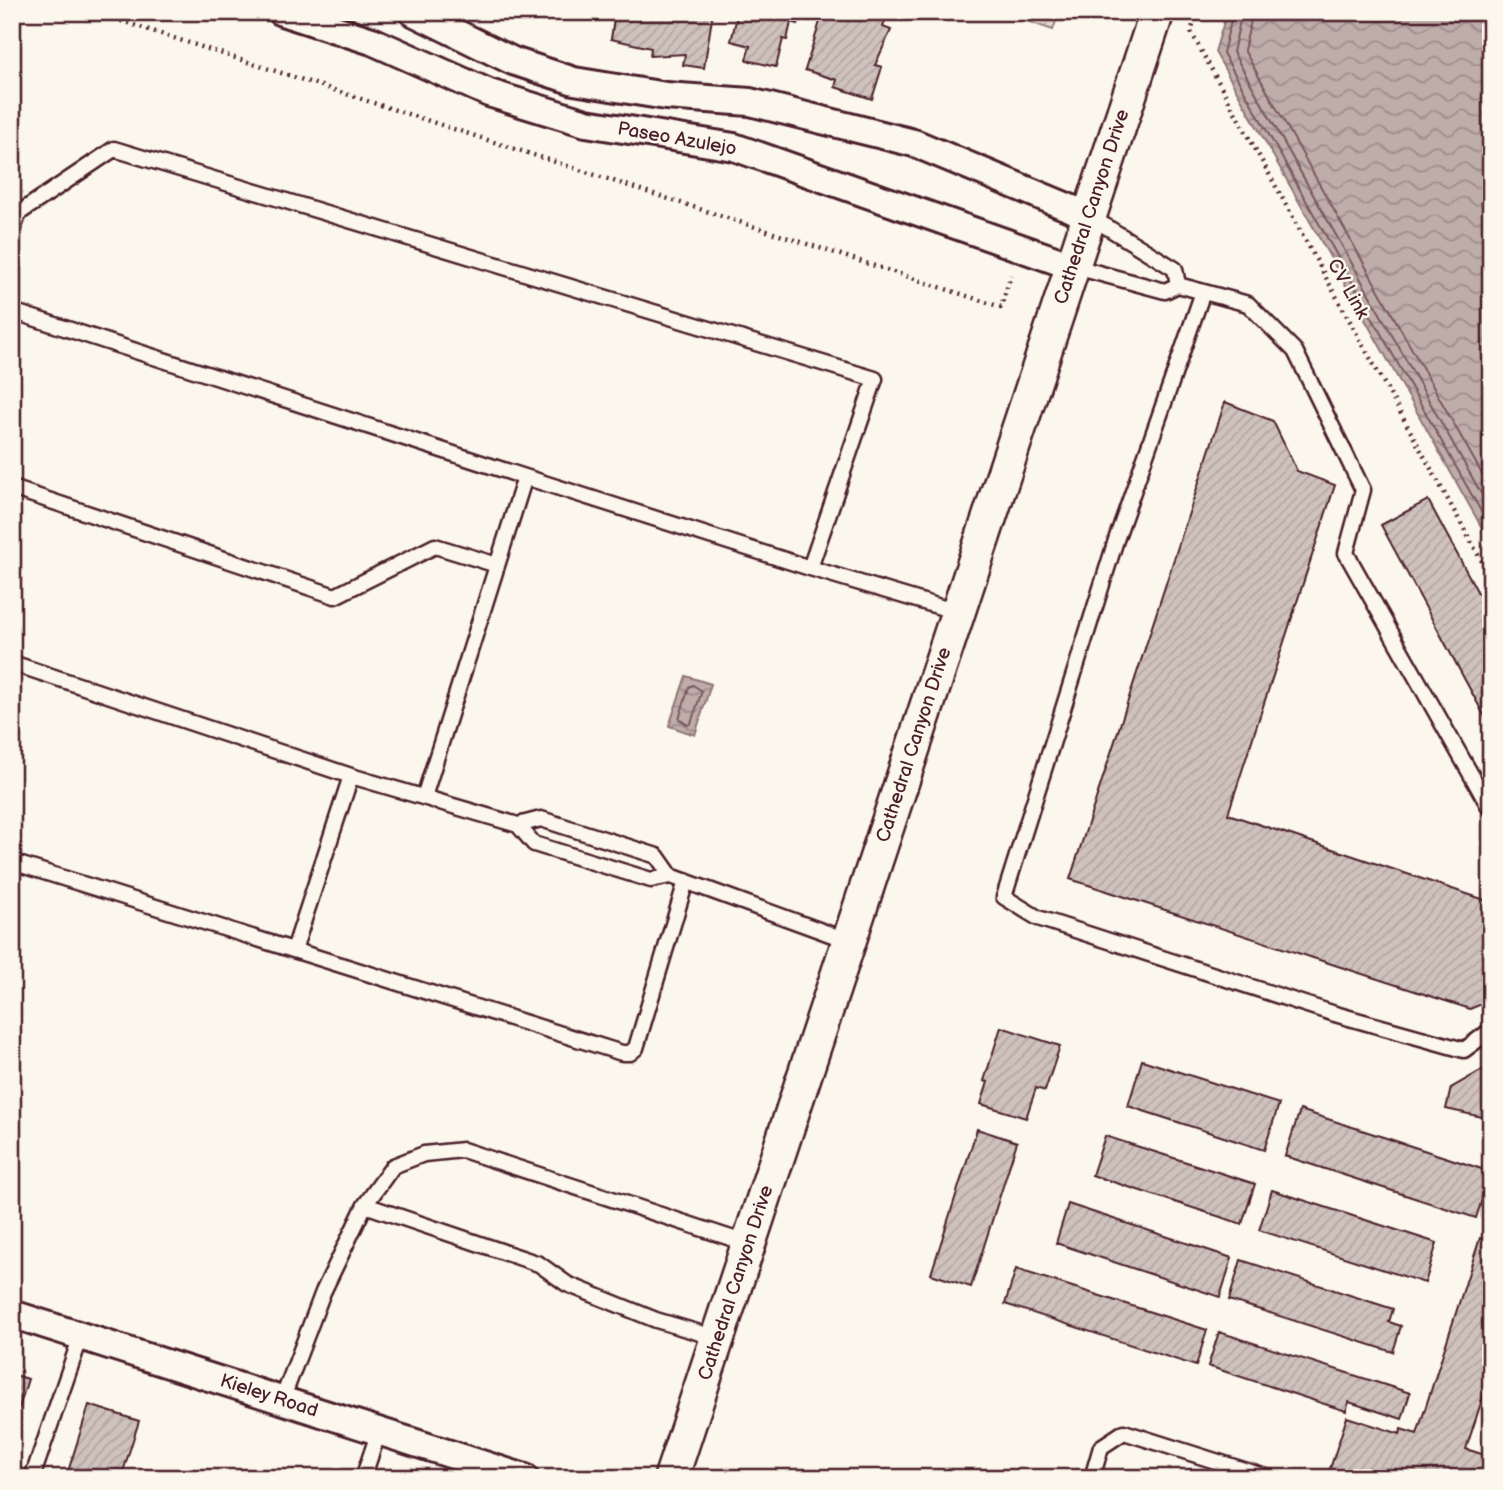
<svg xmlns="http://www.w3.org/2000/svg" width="1503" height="1490" font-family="'Balsamiq Sans',sans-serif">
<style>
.grass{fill:url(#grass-dots);stroke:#967b7e;stroke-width:2}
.water{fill:url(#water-waves);stroke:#907477;stroke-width:2}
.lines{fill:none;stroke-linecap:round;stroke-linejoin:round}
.shore{stroke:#79585e;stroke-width:2}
.building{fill:url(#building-hatch);stroke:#4a1f2b;stroke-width:2}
.service-casing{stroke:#4a1f2b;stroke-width:19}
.minor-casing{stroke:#4a1f2b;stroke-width:32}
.tertiary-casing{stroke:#4a1f2b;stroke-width:38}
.path{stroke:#4a1f2b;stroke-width:4.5;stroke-dasharray:2 5;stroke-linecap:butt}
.service{stroke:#fbf7ec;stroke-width:14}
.minor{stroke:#fbf7ec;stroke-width:26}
.tertiary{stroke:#fbf7ec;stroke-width:33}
.labels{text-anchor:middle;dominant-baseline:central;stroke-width:5;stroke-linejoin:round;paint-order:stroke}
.street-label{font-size:19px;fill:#4a1f2b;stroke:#fbf7ec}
</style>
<defs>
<pattern id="grass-dots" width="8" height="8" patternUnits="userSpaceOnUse" patternTransform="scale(1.75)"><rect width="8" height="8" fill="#e2d7d0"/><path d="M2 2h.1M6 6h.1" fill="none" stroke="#c3b8b3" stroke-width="1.8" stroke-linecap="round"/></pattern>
<pattern id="water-waves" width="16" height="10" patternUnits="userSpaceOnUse" patternTransform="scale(1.75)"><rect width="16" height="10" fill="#bfadaa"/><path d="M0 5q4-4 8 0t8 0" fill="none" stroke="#9d8c8b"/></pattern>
<pattern id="building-hatch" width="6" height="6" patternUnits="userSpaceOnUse" patternTransform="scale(1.75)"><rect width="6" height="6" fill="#cfc2bc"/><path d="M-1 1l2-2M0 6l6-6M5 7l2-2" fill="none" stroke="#b3a6a2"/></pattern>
</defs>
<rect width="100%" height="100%" fill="#fbf7ec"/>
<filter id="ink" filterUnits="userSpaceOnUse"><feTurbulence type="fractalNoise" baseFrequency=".0143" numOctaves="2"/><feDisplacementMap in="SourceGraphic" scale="14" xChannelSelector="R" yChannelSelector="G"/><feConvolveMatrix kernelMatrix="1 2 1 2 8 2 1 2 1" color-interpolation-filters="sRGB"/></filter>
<g filter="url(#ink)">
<!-- grass -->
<path class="grass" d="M1000,12H1059L1053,30Z"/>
<!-- water -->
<path class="water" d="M1227,12H1491V544L1215,52Z
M686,676L711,684L695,735L669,726Z"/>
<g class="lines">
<!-- shore -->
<path class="shore" d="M1233,12L1223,53L1491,529
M1242,12L1233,52L1491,511
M1253,12L1244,50L1491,490
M693,685L702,691L691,723L688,725L679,719L689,687Z"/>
</g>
<!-- building -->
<path class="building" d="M615,12H713L704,68L683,65L685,54L650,56L651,48L611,39Z
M738,12H801L798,24L791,22L787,40L783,39L776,67L746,60L750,46L731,41Z
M823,12H888L883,27L891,30L875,65L882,67L872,99L835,87L837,80L805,70Z
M1225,402L1273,421L1297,471L1335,485L1228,814L1491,902V1000L1470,1009L1070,879Z
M1428,500L1491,617V728L1381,525Z
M1001,1027L1060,1046L1045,1091L1036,1088L1026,1118L981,1104L988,1082L984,1081Z
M1142,1060L1279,1104L1264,1150L1128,1106Z
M1491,1065V1119L1446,1109L1451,1088Z
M1300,1110L1491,1172L1476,1218L1285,1156Z
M977,1129L1017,1142L971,1287L931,1274Z
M1105,1136L1255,1184L1242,1224L1092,1175Z
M1272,1190L1437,1243L1425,1283L1259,1230Z
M1068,1204L1232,1258L1220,1297L1056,1243Z
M1491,1229V1372L1466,1449L1491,1457V1478H1327L1347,1417L1400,1434L1401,1429L1417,1434L1480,1238L1487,1240Z
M1241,1260L1393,1309L1389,1322L1401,1326L1393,1352L1229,1300Z
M1016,1269L1207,1330L1196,1366L1005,1304Z
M1219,1332L1410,1393L1402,1419L1349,1402L1346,1411L1208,1366Z
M12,1374L28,1379L12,1430Z
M89,1405L139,1421L121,1478H66Z"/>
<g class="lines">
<!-- service casing -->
<g class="service-casing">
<path id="service" d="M1089,216L1175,269L1178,285
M12,232L19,213L114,149L875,379L810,568L957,612
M1072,266L1165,291L1178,285L1248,304L1295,351L1363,490L1346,553L1491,810
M1203,292L1116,540L1004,897L1038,918L1335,1014L1464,1050L1491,1030
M12,311L525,477
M12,488L335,596L435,546L497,565
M12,663L351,776L518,825L534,844L651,880L671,876L849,941
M424,797L525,477L810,568
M518,825L541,819L657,856L671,876
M12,862L622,1053H630L636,1048L686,881
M294,950L351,776
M365,1205L393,1166L424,1154L463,1150L749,1244
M282,1400L323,1292L365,1205L539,1264L567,1284L656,1320L717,1338
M32,1478L81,1336
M363,1478L379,1431
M1092,1478L1101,1447L1124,1432L1269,1478"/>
</g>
<!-- minor casing -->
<g class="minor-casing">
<path id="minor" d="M282,12L372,41L489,93L586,123L734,147L1072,266
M413,12L513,61L574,81L666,96L750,102L914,143L1089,216
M12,1314L525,1478"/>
</g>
<!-- tertiary casing -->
<g class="tertiary-casing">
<path id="tertiary" d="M671,1478L1157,12"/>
</g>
<!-- path -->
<path class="path" d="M94,12L1001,307L1011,275
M1197,12L1191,32L1491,578"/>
<!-- service -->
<use href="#service" class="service"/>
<!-- minor -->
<use href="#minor" class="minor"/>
<!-- tertiary -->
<use href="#tertiary" class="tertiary"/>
</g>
</g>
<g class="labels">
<!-- street labels -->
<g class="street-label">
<text transform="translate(677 139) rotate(10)">Paseo Azulejo</text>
<text transform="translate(1092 207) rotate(-72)">Cathedral Canyon Drive</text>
<text transform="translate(1348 289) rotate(61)">CV Link</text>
<text transform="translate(914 745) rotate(-72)">Cathedral Canyon Drive</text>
<text transform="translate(736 1283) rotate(-72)">Cathedral Canyon Drive</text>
<text transform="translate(269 1396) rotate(18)">Kieley Road</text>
</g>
</g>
<!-- margin -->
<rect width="1503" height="1490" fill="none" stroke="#fbf7ec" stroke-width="42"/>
<rect x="21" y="21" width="1461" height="1448" fill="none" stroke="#4a1f2b" stroke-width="2.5" filter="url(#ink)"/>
</svg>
